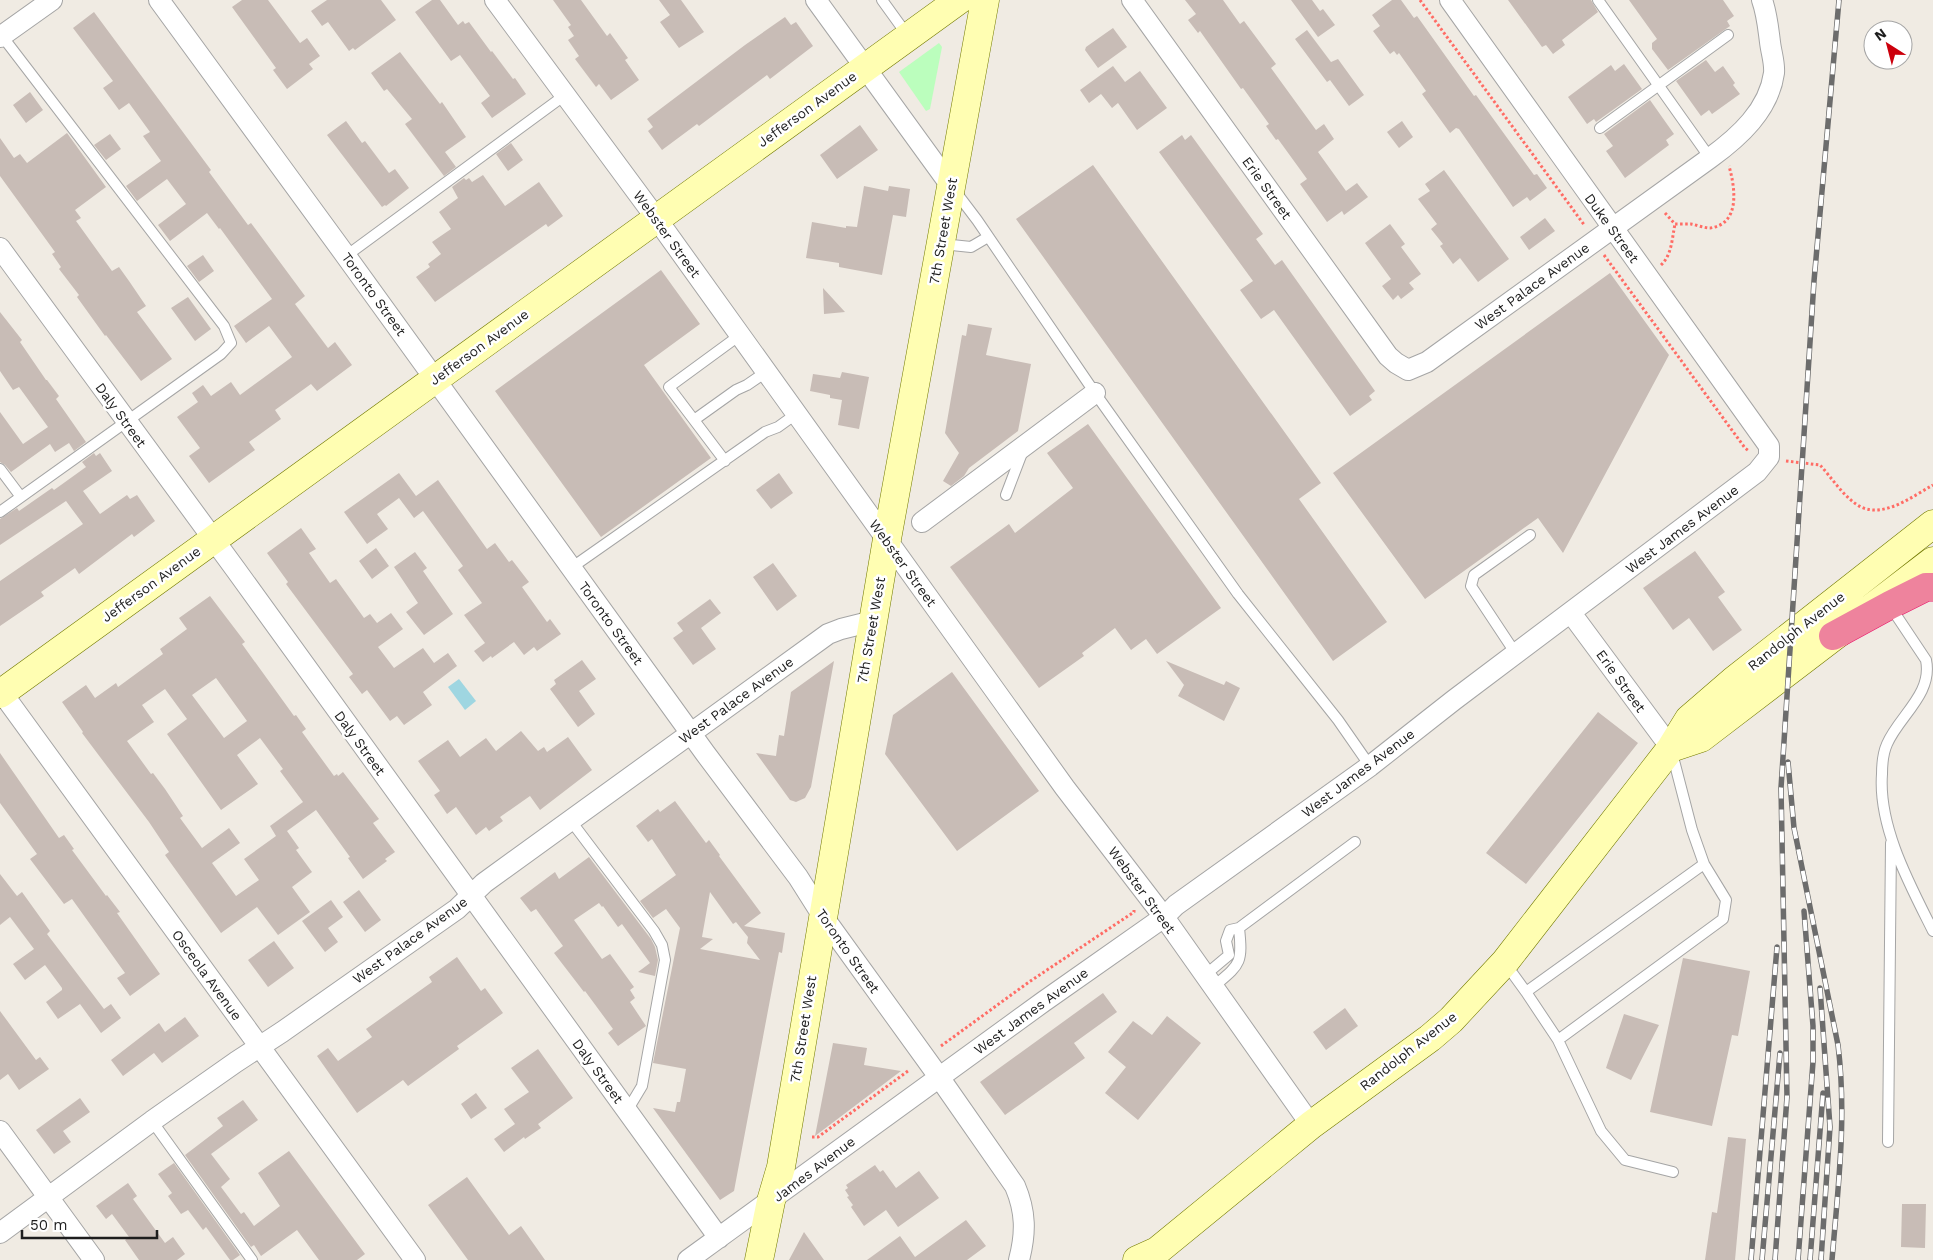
<svg xmlns="http://www.w3.org/2000/svg" width="1933" height="1260" font-family="'Work Sans',sans-serif">
<style>
.park{fill:#bbfebd}
.water{fill:#9fd6e1}
.building{fill:#c8bcb6;fill-rule:evenodd}
.lines{fill:none;stroke-linecap:round;stroke-linejoin:round}
.lane-casing{stroke:#a5a5a5;stroke-width:12}
.street-casing{stroke:#a5a5a5;stroke-width:22}
.secondary-casing{stroke:#737a00;stroke-width:29}
.highway-casing{stroke:#e9146a;stroke-width:29}
.path{stroke:#ff6c65;stroke-width:3;stroke-dasharray:2.5 2.5;stroke-linecap:butt}
.lane{stroke:#fff;stroke-width:10}
.street{stroke:#fff;stroke-width:20}
.secondary{stroke:#fffeb2;stroke-width:28}
.highway{stroke:#ee839d;stroke-width:28}
.rail-casing{stroke:#6c6c6c;stroke-width:5.5}
.rail{stroke:#fff;stroke-width:4;stroke-dasharray:11;stroke-linecap:butt}
.labels{text-anchor:middle;dominant-baseline:central;stroke-width:5;stroke-linejoin:round;paint-order:stroke}
.street-label{font-size:14px;fill:#1e1e1e;stroke:#fff}
</style>
<rect width="100%" height="100%" fill="#f0ebe3"/>
<!-- park -->
<path class="park" d="M939,43L942,47L930,109L926,111L899,72Z"/>
<!-- water -->
<path class="water" d="M459,679L476,701L465,710L448,687Z"/>
<!-- building -->
<path class="building" d="M242,0H268L300,43L307,38L320,56L309,64L313,69L287,89L273,70L276,68L232,7Z
M327,0H381L396,20L355,50L353,48L349,51L328,22L322,26L311,11Z
M432,0H440L458,25L463,21L465,24L469,22L491,52L492,51L513,79L515,78L526,94L492,118L481,103L490,96L460,55L451,61L415,12Z
M553,0H581L607,36L610,33L628,58L625,60L639,80L611,100L599,84L596,87L575,59L579,56L568,40L574,36L568,27L571,25Z
M659,0H681L704,32L679,48L660,22L670,15Z
M1185,0H1223L1240,24L1244,21L1276,64L1271,68L1316,130L1324,124L1334,139L1318,152L1346,191L1357,183L1368,197L1344,215L1342,211L1327,222L1300,184L1307,179L1278,139L1276,140L1266,126L1269,124L1243,88L1241,89L1200,31L1198,33L1188,20L1196,14Z
M1291,0H1312L1320,11L1323,9L1335,25L1318,37Z
M1392,0H1401L1414,18L1417,16L1474,96L1476,95L1534,175L1537,174L1547,188L1530,201L1527,197L1513,207L1459,129L1456,128L1450,133L1422,94L1426,91L1399,53L1397,55L1394,51L1390,54L1373,31L1380,26L1372,15Z
M1508,0H1591L1598,12L1562,40L1565,45L1553,54L1546,45L1542,47Z
M1629,0H1723L1734,16L1727,21L1730,26L1668,70L1652,49V43L1657,39Z
M94,12L211,170L209,172L248,225L251,223L305,296L295,304L328,348L335,342L352,365L317,391L311,384L275,410L281,419L249,442L255,450L209,483L189,456L200,448L177,417L198,402L192,393L203,385L211,396L231,382L240,395L292,357L269,326L246,343L234,326L272,299L220,228L219,229L207,213L170,241L158,225L186,204L167,179L137,201L126,186L161,161L143,136L150,132L129,103L119,110L103,88L113,81L73,28Z
M785,17L791,25L796,22L813,46L770,79L767,75L699,126L697,124L662,150L648,131L653,127L647,119L745,45Z
M1113,28L1127,47L1098,68L1085,50L1086,47Z
M1307,30L1331,62L1338,59L1364,95L1349,106L1330,80L1327,82L1295,39Z
M400,52L440,104L442,102L466,137L445,152L456,167L444,176L405,124L412,119L387,89L384,91L371,73Z
M1706,60L1715,72L1723,66L1735,83L1733,85L1740,94L1712,114L1709,110L1701,116L1676,81Z
M1624,64L1642,89L1596,122L1594,119L1587,124L1568,97L1611,65L1615,71Z
M1113,66L1125,82L1140,71L1167,108L1137,130L1118,103L1112,108L1101,94L1089,103L1080,90Z
M30,92L43,110L26,123L13,105Z
M1650,100L1674,134L1666,140L1669,145L1625,178L1606,151L1613,146L1604,134Z
M346,121L362,143L365,141L389,173L395,169L409,188L386,206L385,205L382,207L327,135Z
M1402,121L1413,137L1399,148L1387,132Z
M860,125L878,150L837,179L820,155Z
M67,133L106,187L75,210L81,218L76,221L112,271L119,267L129,281L146,306L137,312L172,359L141,381L106,335L105,336L77,297L79,295L59,269L61,267L52,254L55,252L0,176V138L14,158L20,154L27,163Z
M110,134L121,149L106,160L94,145Z
M1182,135L1185,140L1191,135L1263,234L1256,239L1275,265L1282,260L1375,391L1369,396L1372,400L1350,416L1274,310L1261,319L1240,290L1253,281L1159,152Z
M511,143L523,160L508,171L496,154Z
M1093,165L1321,483L1299,499L1387,622L1333,661L1016,219Z
M1444,170L1509,259L1478,282L1460,258L1453,264L1440,246L1443,244L1431,229L1437,224L1418,199L1430,191L1425,184Z
M483,175L505,206L539,182L563,216L548,227L546,224L435,302L416,277L430,267L428,264L441,254L432,242L451,229L439,212L458,198L452,187L464,178L466,180L469,178L472,182Z
M864,186L888,191L889,186L910,189L906,217L893,215L882,275L839,267V263L806,258L812,222L846,228V226L857,227Z
M1545,218L1555,231L1529,250L1520,237Z
M1390,224L1405,244L1401,247L1421,274L1409,283L1414,289L1401,299L1398,295L1393,300L1382,286L1391,279L1365,243Z
M203,255L214,271L199,282L187,266Z
M661,270L700,324L644,365L711,458L601,537L495,391Z
M1610,273L1669,355L1563,553L1538,518L1425,599L1333,473Z
M823,288L845,312L824,314Z
M188,297L211,329L195,341L171,308Z
M0,312L22,340L20,342L46,380H47L59,396L56,399L86,442L74,451L69,443L55,452L50,444L11,472L5,465L0,462V412L23,444L48,427L19,387L13,390L0,371Z
M968,324L992,328L986,355L1031,364L1018,431L969,468L964,476L951,486L943,481L959,453L945,433L962,335L966,336Z
M842,372L869,377L859,429L838,425L842,400L830,398V395L810,391L813,374L840,378Z
M1088,424L1221,608L1157,654L1146,639L1131,650L1115,628L1082,653L1084,656L1039,688L950,567L1009,524L1015,533L1073,488L1047,453Z
M94,453L96,456L100,453L112,471L83,491L100,514L127,495L130,499L137,495L155,521L134,537L132,534L79,574L75,568L41,592L44,596L0,626V581L83,524L66,501L0,545V519L17,508L19,511L52,488L54,490L86,467L82,462Z
M399,473L416,496L438,480L487,549L495,543L509,562L512,560L529,582L522,587L547,622L550,619L561,634L537,651L534,647L524,655L514,642L492,658L491,656L483,662L474,651L485,643L464,615L482,603L458,570L463,566L423,511L414,518L399,498L377,514L388,529L367,544L344,512Z
M779,473L793,493L771,509L756,490Z
M301,528L316,549L309,553L330,583L336,579L364,618L370,614L377,623L391,613L403,629L378,647L394,668L423,648L434,663L448,653L457,666L423,692L432,705L404,725L397,716L390,721L367,690L362,694L349,677L353,674L286,584L288,582L267,553Z
M376,548L389,566L372,579L359,561Z
M1695,551L1725,592L1718,597L1742,630L1713,651L1689,618L1673,630L1643,588Z
M415,552L427,568L423,571L453,614L424,635L406,612L418,603L394,567Z
M773,563L797,596L777,611L753,577Z
M210,596L245,642L242,644L294,716L296,715L306,729L302,732L334,776L337,774L338,776L343,772L379,819L373,823L395,852L385,859L387,861L363,879L348,858L350,857L316,810L287,831L299,848L296,850L312,872L292,887L310,912L278,935L257,907L221,933L165,855L169,852L149,822L82,733L83,732L62,702L86,685L95,698L116,683L118,687L163,654L160,649L187,629L179,618ZM216,678L247,721L224,738L192,695ZM165,689L187,719L167,734L221,810L258,784L237,755L260,738L283,769L280,771L303,802L270,826L276,836L244,859L259,880L236,896L212,863L240,843L229,828L202,848L180,818L183,816L165,789L153,773L151,774L127,741L154,722L142,705Z
M710,599L721,613L701,628L716,649L693,665L673,638L683,631L677,623Z
M582,660L596,679L579,691L595,714L578,727L550,689L556,684L554,680Z
M834,661L811,787L805,798L796,802L790,800L756,753L776,756L779,735L784,736L791,692Z
M1166,661L1224,685L1226,681L1240,688L1224,721L1178,696L1184,685Z
M952,672L1039,791L957,851L885,754L893,715Z
M1598,712L1638,743L1526,884L1486,853Z
M521,731L538,751L544,747L547,752L568,737L592,770L540,810L530,796L500,817L503,821L489,831L486,827L476,835L456,807L447,814L434,795L440,791L418,761L448,740L460,757L486,738L496,751Z
M0,753L59,838L64,835L74,849L72,850L106,896L107,895L120,912L117,913L160,974L130,996L117,978L125,973L72,899L64,904L30,859L37,854L0,803Z
M675,801L706,843L709,840L720,855L719,856L761,913L744,926L785,933L782,953L779,952L734,1191L720,1200L653,1108L675,1112L677,1102H680L686,1069L653,1063L680,928L666,909L653,918L640,901L676,875L652,839L648,842L636,826L658,809L660,812ZM710,892L733,924L736,922L748,937L747,943L760,960L700,949L713,939L702,937Z
M589,857L651,939L655,947L658,960L655,976L638,972L650,963L622,924L618,927L603,906L602,907L599,903L574,920L602,959L610,954L634,987L630,990L635,998L630,1002L646,1026L618,1046L608,1033L613,1029L585,991L584,992L554,953L563,946L536,909L531,912L520,898L555,872L559,879Z
M0,874L17,896L22,892L50,931L47,934L104,1009L111,1004L121,1018L101,1033L80,1004L58,1019L46,1002L62,990V988L45,965L25,980L13,964L34,949L10,917L0,925Z
M359,890L381,920L365,932L343,902Z
M331,900L343,917L328,928L338,942L325,952L302,921Z
M274,941L294,968L268,987L248,960Z
M457,957L481,991L485,988L503,1013L457,1046L459,1049L408,1086L403,1080L357,1113L317,1056L328,1048L338,1061L372,1037L366,1029L432,982L429,977Z
M1683,958L1750,971L1738,1036L1732,1035L1712,1126L1650,1112Z
M1103,993L1117,1012L1074,1043L1085,1058L1005,1115L980,1082Z
M1345,1008L1358,1026L1326,1050L1313,1032Z
M0,1011L36,1060L40,1057L49,1069L19,1090L8,1074L0,1080Z
M1624,1014L1659,1025L1631,1080L1606,1068Z
M1167,1016L1201,1043L1138,1120L1105,1093L1126,1067L1108,1052L1133,1021L1152,1035Z
M185,1017L199,1036L162,1063L154,1053L123,1076L111,1060L159,1023L165,1032Z
M833,1043L867,1048L864,1065L901,1071L815,1136Z
M538,1049L573,1098L538,1124L541,1128L525,1139L524,1137L504,1152L494,1139L515,1124L504,1109L529,1092L511,1068Z
M476,1093L487,1108L471,1119L461,1104Z
M80,1098L90,1112L63,1131L71,1142L54,1154L36,1130Z
M243,1100L258,1120L211,1154L230,1179L221,1187L241,1214L244,1212L254,1226L280,1206L258,1173L289,1151L365,1254L357,1260H319L297,1230L261,1256L254,1245L251,1247L185,1155L223,1126L217,1118Z
M1728,1137L1746,1139L1735,1260H1705L1712,1212L1717,1213Z
M174,1163L240,1255L233,1260H230L206,1227L203,1230L188,1210L181,1214L168,1196L172,1193L158,1174Z
M875,1165L880,1172L883,1170L896,1188L919,1171L939,1198L898,1227L886,1210L864,1226L851,1207L853,1205L847,1197L849,1196L845,1190L848,1188L846,1185Z
M467,1177L509,1235L521,1226L545,1260H468L428,1205Z
M128,1183L137,1196L133,1199L165,1243L173,1237L185,1254L177,1260H139L125,1240L129,1237L112,1214L106,1219L96,1206Z
M1902,1204H1926L1925,1248L1901,1247Z
M966,1220L986,1246L967,1260H867L900,1236L915,1257Z
M804,1232L824,1260H789Z"/>
<g class="lines">
<!-- lane casing -->
<g class="lane-casing">
<path id="lane" d="M882,0L908,36
M1598,0L1710,158
M1600,128L1728,35
M955,191L977,220L1095,393L1238,594L1338,720L1370,766
M942,244L971,247L988,237
M346,256L565,95
M694,420L669,387L740,335
M725,461L694,420L736,390L747,385L766,372
M0,469L21,497
M1006,495L1022,453L1024,451
M0,512L221,354L231,343L224,326L2,36
M571,568L765,432L778,427L796,414
M1890,606L1926,660C1933,694 1899,716 1887,744C1883,753 1882,764 1882,774C1878,827 1910,885 1933,931
M1516,654L1471,586L1474,575L1530,535
M571,821L654,931L662,945L665,960L642,1086L627,1111
M1505,963L1526,992L1704,864
M1204,976L1229,955L1226,941L1230,930L1239,928L1355,842
M1212,988C1240,964 1243,965 1239,928
M1526,992L1558,1040L1601,1131L1625,1160L1673,1172
M1558,1040L1723,919L1726,900L1704,864L1692,830L1672,753
M152,1121L252,1260
M1888,1142L1891,843"/>
</g>
<!-- street casing -->
<g class="street-casing">
<path id="street" d="M159,0L346,256L705,753L798,877L822,915L939,1077L1015,1186C1026,1212 1026,1233 1019,1260
M495,0L656,218L1065,788L1164,917L1311,1125
M816,0L951,186
M1132,0L1388,356L1396,363L1408,370L1427,362L1710,158C1739,137 1769,110 1774,73C1775,63 1771,52 1770,42C1768,27 1767,14 1762,0
M0,37L52,0
M0,248L236,570L719,1238
M922,522L1095,393
M1571,613L1671,748
M0,690L415,1260
M0,1131L94,1260
M0,1233L152,1121L236,1062L282,1032L457,909L484,883L828,634L841,629L873,621
M688,1260L1043,1002L1164,917L1176,905L1370,766L1454,700L1757,472L1769,457V446L1450,0"/>
</g>
<!-- secondary casing -->
<g class="secondary-casing">
<path id="secondary" d="M0,694L959,0
M1671,748L1701,738L1933,561
M759,1260L771,1201L781,1167L887,539L985,0
M1137,1260L1157,1251L1311,1125L1430,1038L1451,1020L1505,962L1671,748L1689,719L1733,681L1933,524"/>
</g>
<!-- highway casing -->
<g class="highway-casing">
<path id="highway" d="M1833,636L1890,605L1926,587H1933"/>
</g>
<!-- path -->
<path class="path" d="M1420,0L1585,226
M1665,213L1675,224C1680,224 1686,224 1691,224C1697,225 1704,228 1710,228C1741,224 1735,187 1729,166
M1604,255L1745,448L1749,451
M1661,265C1672,255 1672,238 1675,224
M1786,461L1820,465C1832,478 1845,499 1861,507C1885,518 1913,496 1933,485
M941,1046L1029,982L1134,912V910
M812,1137H818L908,1071"/>
<!-- lane -->
<use href="#lane" class="lane"/>
<!-- street -->
<use href="#street" class="street"/>
<!-- secondary -->
<use href="#secondary" class="secondary"/>
<!-- highway -->
<use href="#highway" class="highway"/>
<!-- rail casing -->
<g class="rail-casing">
<path id="rail" d="M1788,762L1794,828L1838,1045C1847,1118 1838,1187 1832,1260
M1820,988L1830,1127L1821,1260
M1751,1260L1777,947
M1762,1260L1780,1053
M1775,1260L1787,1097L1781,788L1814,281L1839,0
M1798,1260L1813,1062V1026L1804,911
M1810,1260L1823,1093"/>
</g>
<!-- rail -->
<use href="#rail" class="rail"/>
</g>
<g class="labels">
<!-- street labels -->
<g class="street-label">
<text transform="translate(807 109) rotate(-36)">Jefferson Avenue</text>
<text transform="translate(1267 188) rotate(54)">Erie Street</text>
<text transform="translate(1612 228) rotate(54)">Duke Street</text>
<text transform="translate(943 231) rotate(-80)">7th Street West</text>
<text transform="translate(667 234) rotate(54)">Webster Street</text>
<text transform="translate(1532 286) rotate(-36)">West Palace Avenue</text>
<text transform="translate(374 294) rotate(54)">Toronto Street</text>
<text transform="translate(479 347) rotate(-36)">Jefferson Avenue</text>
<text transform="translate(121 415) rotate(54)">Daly Street</text>
<text transform="translate(1682 529) rotate(-37)">West James Avenue</text>
<text transform="translate(903 563) rotate(54)">Webster Street</text>
<text transform="translate(151 584) rotate(-36)">Jefferson Avenue</text>
<text transform="translate(611 623) rotate(54)">Toronto Street</text>
<text transform="translate(871 630) rotate(-80)">7th Street West</text>
<text transform="translate(1796 631) rotate(-38)">Randolph Avenue</text>
<text transform="translate(1621 681) rotate(54)">Erie Street</text>
<text transform="translate(736 700) rotate(-36)">West Palace Avenue</text>
<text transform="translate(360 743) rotate(54)">Daly Street</text>
<text transform="translate(1358 773) rotate(-37)">West James Avenue</text>
<text transform="translate(1142 890) rotate(54)">Webster Street</text>
<text transform="translate(410 940) rotate(-36)">West Palace Avenue</text>
<text transform="translate(848 951) rotate(55)">Toronto Street</text>
<text transform="translate(207 975) rotate(54)">Osceola Avenue</text>
<text transform="translate(1031 1011) rotate(-36)">West James Avenue</text>
<text transform="translate(803 1029) rotate(-81)">7th Street West</text>
<text transform="translate(1408 1051) rotate(-38)">Randolph Avenue</text>
<text transform="translate(598 1071) rotate(54)">Daly Street</text>
<text transform="translate(814 1169) rotate(-37)">James Avenue</text>
</g>
</g>
<!-- north arrow -->
<g transform="translate(1888 45) rotate(324)"><circle r="24" fill="#ffffff" stroke="#a5a5a5"/>
<path d="M0-4L9 19L0 12L-9 19Z" fill="#cc000c"/>
<text y="-8" font-size="14" font-weight="bold" text-anchor="middle" fill="#1e1e1e">N</text>
</g>
<!-- scale -->
<path d="M22 1230v8h135v-8" fill="none" stroke="#1e1e1e" stroke-width="2.5"/>
<text x="30" y="1230" font-size="15" fill="#1e1e1e" stroke="#ffffff" stroke-width="4" paint-order="stroke">50 m</text>
</svg>
